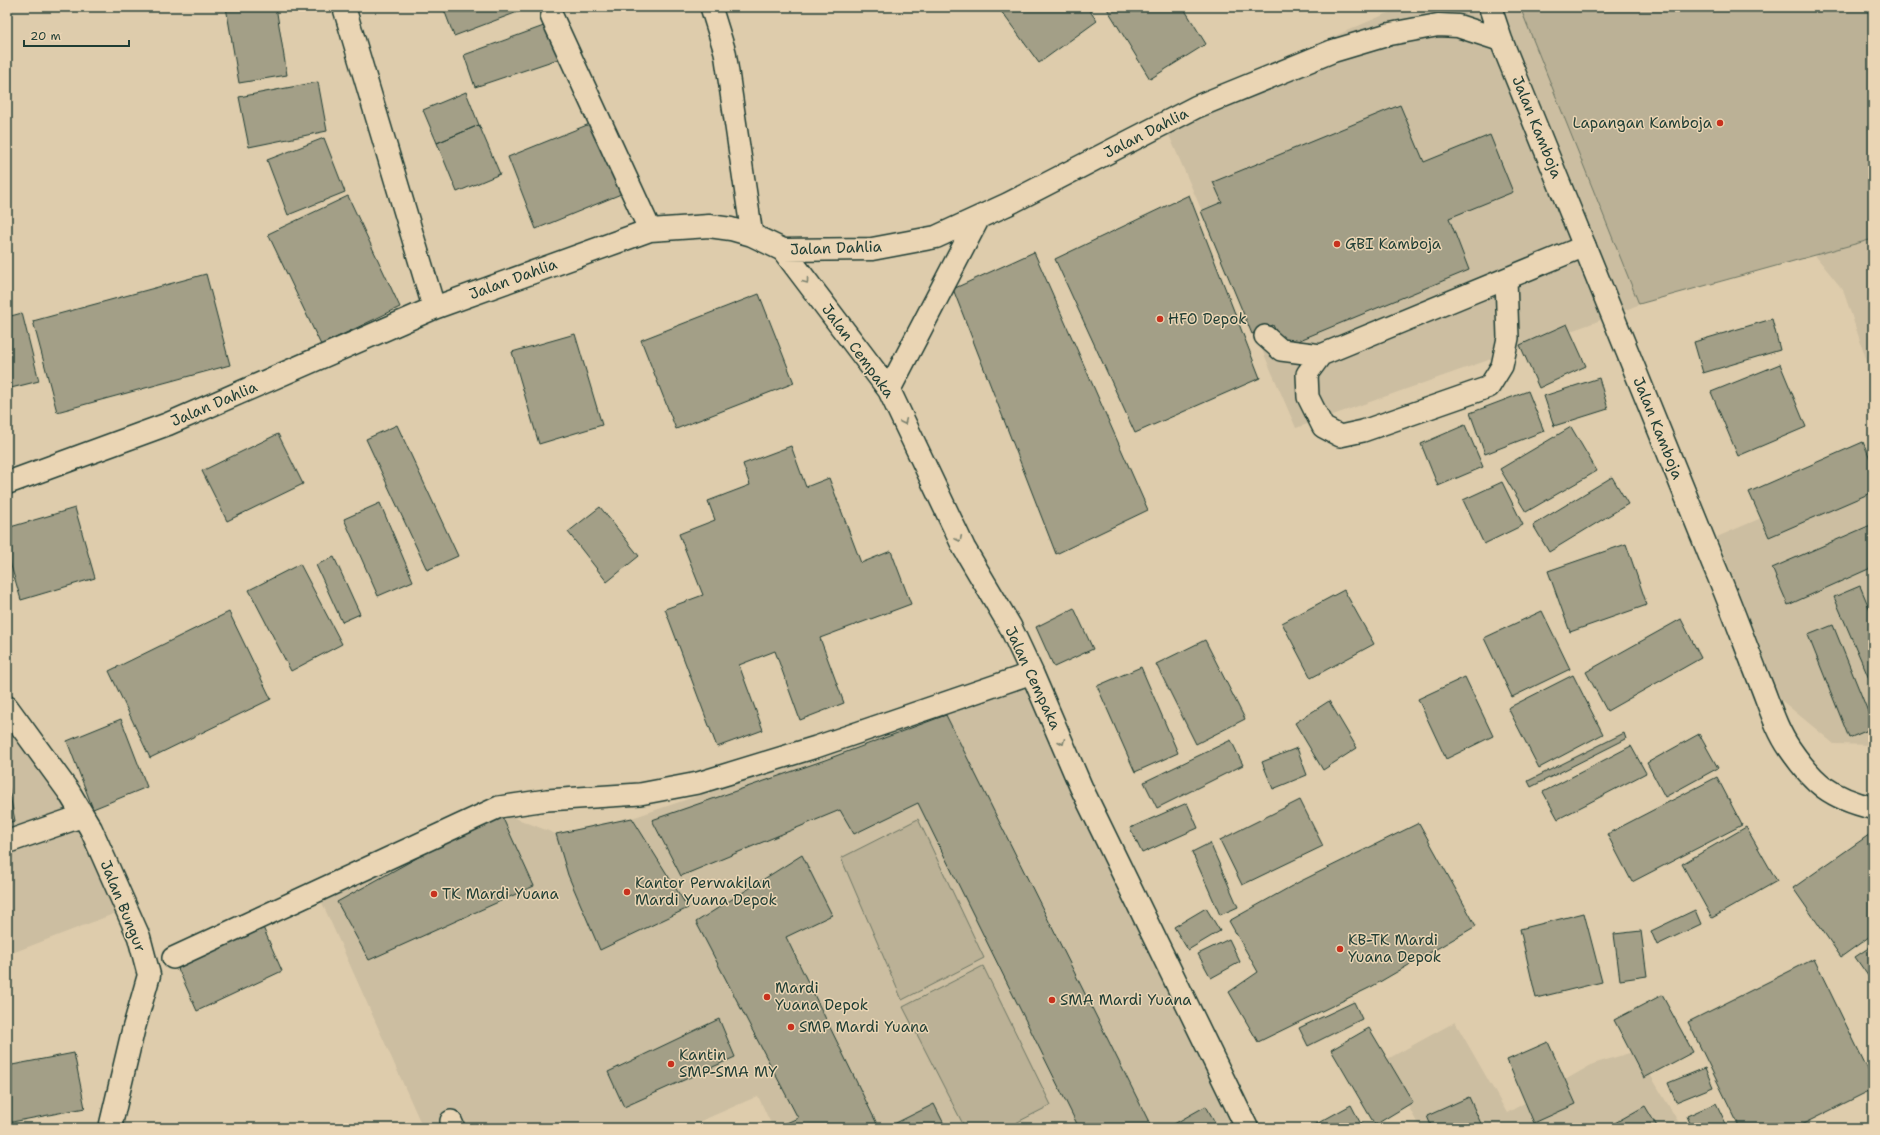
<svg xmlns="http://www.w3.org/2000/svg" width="1880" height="1135" font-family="'Shantell Sans',sans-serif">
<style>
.built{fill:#ccbea1}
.green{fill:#bbb196;stroke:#6d7765}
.building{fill:#a39f87;stroke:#1f3d34}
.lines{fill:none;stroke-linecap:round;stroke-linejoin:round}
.lane-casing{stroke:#1f3d34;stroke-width:24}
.street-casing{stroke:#1f3d34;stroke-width:25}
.lane{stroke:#ead5b4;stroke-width:21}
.street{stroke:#ead5b4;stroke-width:22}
.oneway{stroke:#7a816e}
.poi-dot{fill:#c8321e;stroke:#ead5b4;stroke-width:1.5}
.labels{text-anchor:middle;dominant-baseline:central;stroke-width:3;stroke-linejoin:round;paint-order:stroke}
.poi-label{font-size:15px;fill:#1f3d34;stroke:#ead5b4;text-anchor:start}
.street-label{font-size:15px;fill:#1f3d34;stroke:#ead5b4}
</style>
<rect width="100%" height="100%" fill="#deccac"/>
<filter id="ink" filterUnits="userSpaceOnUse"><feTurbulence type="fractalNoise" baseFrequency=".025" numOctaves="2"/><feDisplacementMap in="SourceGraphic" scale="8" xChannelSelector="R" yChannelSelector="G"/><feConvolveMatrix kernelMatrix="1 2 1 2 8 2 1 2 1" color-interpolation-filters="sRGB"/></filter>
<g filter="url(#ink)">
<!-- built -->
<path class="built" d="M1402,7H1873V379L1843,290L1802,239L1593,323L1296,428L1159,112Z
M1873,470V745L1834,744L1781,700L1717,537Z
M1023,686L1233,1128H773L758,1096L685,1128H423L320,898L500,812L556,834L632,818Z
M7,716L78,800L129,908L7,955Z
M1455,1022L1507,1113L1593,1064L1636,1051L1682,1128H1420L1384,1061Z"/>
<!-- green -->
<path class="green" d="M1520,7H1873V239L1639,304Z
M918,819L984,958L902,1000L841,858Z
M983,966L1051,1105L1006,1128H965L903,1007Z"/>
<!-- building -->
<path class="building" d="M226,7H276L287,75L239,83Z
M443,7H522L523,10L454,36Z
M998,7H1087L1097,21L1039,63Z
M1106,7H1183L1206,44L1150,79Z
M552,23L564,57L475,87L464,55Z
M318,82L327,131L249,147L239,97Z
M466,92L479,125L437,143L423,110Z
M1400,105L1424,162L1490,135L1513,192L1449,218L1469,270L1283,347L1273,325L1252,334L1201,211L1222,202L1213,182Z
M592,123L621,194L536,229L508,157Z
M479,125L500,174L457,192L437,143Z
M324,138L345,192L288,215L267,160Z
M1189,195L1260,378L1135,433L1055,259Z
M348,196L400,307L321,345L268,234Z
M1034,252L1148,510L1056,554L953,289Z
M206,274L230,365L57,412L33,321Z
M759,294L794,383L676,429L641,340Z
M22,313L39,381L7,389V317Z
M1772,319L1780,350L1703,373L1694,342Z
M1567,324L1586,366L1539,388L1520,345Z
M575,334L602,425L539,444L512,352Z
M1780,364L1806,427L1738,456L1711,392Z
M1599,378L1608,409L1554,426L1544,396Z
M1528,391L1544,431L1485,454L1470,413Z
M397,425L458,556L427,570L366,439Z
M1465,425L1483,467L1438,486L1421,444Z
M1571,427L1597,471L1526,512L1500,469Z
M278,434L303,484L227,521L202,471Z
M1863,442L1873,465V492L1769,537L1749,492Z
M791,446L806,487L829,478L861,563L891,551L911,604L820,638L844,703L800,720L775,651L739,665L763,730L717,747L665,609L703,595L679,534L715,520L708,501L750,485L743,464Z
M1612,477L1628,504L1549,552L1533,525Z
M1502,482L1523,525L1484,544L1463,500Z
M380,503L413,581L378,596L344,519Z
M600,507L639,556L607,582L568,532Z
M75,508L95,578L21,600L7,552V528Z
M1873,524V567L1788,605L1772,568Z
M1626,544L1647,605L1570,632L1548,571Z
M334,557L360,614L342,622L316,565Z
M300,564L342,644L291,671L249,590Z
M1860,586L1873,617V688L1834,597Z
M1344,590L1374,644L1311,678L1282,623Z
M1074,608L1093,649L1054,667L1036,627Z
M1542,611L1570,669L1512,697L1484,638Z
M229,612L271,699L150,758L109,671Z
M1681,619L1701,658L1607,711L1586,672Z
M1833,625L1873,724V728L1849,738L1808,635Z
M1205,640L1245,719L1196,744L1156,664Z
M1141,667L1178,753L1135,772L1097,686Z
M1573,675L1603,734L1539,768L1508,708Z
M1465,677L1493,736L1446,759L1418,699Z
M1329,701L1357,748L1323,770L1295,723Z
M946,715L1150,1124L1142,1128H1079L918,803L854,834L840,810L681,876L652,820L825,760Z
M121,719L147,787L93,809L67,741Z
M1624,733L1626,739L1531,787L1528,781Z
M1699,734L1718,768L1665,797L1647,763Z
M1231,740L1243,765L1157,808L1144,782Z
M1631,746L1646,773L1558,819L1543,792Z
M1297,748L1307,775L1273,789L1262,762Z
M1717,777L1742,825L1632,882L1607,834Z
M7,779L15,821L7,823Z
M1300,800L1323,846L1242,885L1220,840Z
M1187,803L1198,828L1142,853L1130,828Z
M500,812L534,886L369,960L337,902Z
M632,818L688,908L600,950L568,875L556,834Z
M1419,823L1476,926L1371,987L1258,1042L1229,992L1258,972L1229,921L1299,882Z
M1746,827L1777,881L1712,918L1682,864Z
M1873,832V934L1841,957L1793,888Z
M1210,843L1238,907L1220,915L1192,852Z
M802,855L832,915L786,937L879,1128H785L784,1124L798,1118L696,922Z
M1206,908L1220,931L1188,950L1174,927Z
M1695,910L1701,924L1657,945L1651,931Z
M1584,913L1602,982L1536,998L1520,929Z
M262,925L282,971L197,1011L176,964Z
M1641,931L1647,976L1620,980L1614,934Z
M1229,939L1240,962L1211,978L1198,954Z
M1873,945V983L1855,957Z
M1814,959L1873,1080V1089L1795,1128H1740L1688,1022Z
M1662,995L1693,1052L1644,1078L1614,1020Z
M1354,1002L1362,1019L1308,1046L1299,1028Z
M719,1019L735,1057L624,1107L608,1072Z
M1369,1028L1413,1102L1375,1125L1331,1050Z
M1548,1042L1576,1104L1534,1123L1507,1060Z
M74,1053L85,1108L7,1123V1066Z
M1705,1068L1713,1087L1676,1102L1668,1083Z
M1469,1097L1483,1128H1432L1427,1116Z
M1716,1103L1728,1128H1692L1687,1116Z
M934,1104L946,1128H886Z
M1351,1105L1363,1128H1309Z
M1206,1106L1218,1128H1167Z
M1645,1106L1658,1128H1606Z"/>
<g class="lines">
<!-- lane casing -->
<g class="lane-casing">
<path id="lane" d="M711,7L725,52L752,235
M1265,336L1281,350L1321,355L1585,246
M1321,355L1307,374L1308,397L1323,427L1340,436L1363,431L1489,387L1502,366L1508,338L1506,279
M173,958L499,807L547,800L640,794L698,783L816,747L1032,673
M451,1121L454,1128"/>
</g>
<!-- street casing -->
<g class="street-casing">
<path id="street" d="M344,7L434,308
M1490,7L1501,40C1572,214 1641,389 1713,563C1730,602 1744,642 1760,682C1769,704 1776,729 1790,749C1814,784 1831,798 1873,808
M552,17L650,230
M783,250L889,390L964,548L1010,626L1032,673L1081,787L1247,1128
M889,390L978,219
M7,483L168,424L434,308L650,230L709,226L731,229L752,235L783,250L872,249L936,237L1008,204L1196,107L1333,51L1390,34L1438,25L1458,26L1501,40
M7,707L69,792L91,829L139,937L149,975L133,1031L110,1128
M7,842L82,816"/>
</g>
<!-- lane -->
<use href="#lane" class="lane"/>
<!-- street -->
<use href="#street" class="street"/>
</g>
<!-- one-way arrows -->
<defs><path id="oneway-chevron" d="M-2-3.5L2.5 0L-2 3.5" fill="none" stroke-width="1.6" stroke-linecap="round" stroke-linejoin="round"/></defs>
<g class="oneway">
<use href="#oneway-chevron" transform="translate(806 281) rotate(53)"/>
<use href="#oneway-chevron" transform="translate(904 422) rotate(65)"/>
<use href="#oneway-chevron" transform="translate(959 539) rotate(65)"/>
<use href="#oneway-chevron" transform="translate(1062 742) rotate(67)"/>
</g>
</g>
<!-- markers -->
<g class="poi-dot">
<circle cx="1720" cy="123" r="4"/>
<circle cx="1337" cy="244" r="4"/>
<circle cx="1160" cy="319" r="4"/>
<circle cx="627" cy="892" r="4"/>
<circle cx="434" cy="894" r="4"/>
<circle cx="1340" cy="949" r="4"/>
<circle cx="767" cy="997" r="4"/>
<circle cx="1052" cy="1000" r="4"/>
<circle cx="791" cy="1027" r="4"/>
<circle cx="671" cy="1064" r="4"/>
</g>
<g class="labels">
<!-- poi labels -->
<g class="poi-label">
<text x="1712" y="123" text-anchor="end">Lapangan Kamboja</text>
<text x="1345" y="244">GBI Kamboja</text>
<text x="1168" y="319">HFO Depok</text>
<text x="635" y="883">Kantor Perwakilan<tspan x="635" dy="17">Mardi Yuana Depok</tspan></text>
<text x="442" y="894">TK Mardi Yuana</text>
<text x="1348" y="940">KB-TK Mardi<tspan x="1348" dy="17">Yuana Depok</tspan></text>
<text x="775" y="988">Mardi<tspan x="775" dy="17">Yuana Depok</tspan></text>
<text x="1060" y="1000">SMA Mardi Yuana</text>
<text x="799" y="1027">SMP Mardi Yuana</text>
<text x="679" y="1055">Kantin<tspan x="679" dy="17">SMP-SMA MY</tspan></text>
</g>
<!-- street labels -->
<g class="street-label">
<text transform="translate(1537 127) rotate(68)">Jalan Kamboja</text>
<text transform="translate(1146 133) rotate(-27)">Jalan Dahlia</text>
<text transform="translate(836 248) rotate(-2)">Jalan Dahlia</text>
<text transform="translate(513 279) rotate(-20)">Jalan Dahlia</text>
<text transform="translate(858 351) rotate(54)">Jalan Cempaka</text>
<text transform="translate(214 404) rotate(-23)">Jalan Dahlia</text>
<text transform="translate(1658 428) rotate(68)">Jalan Kamboja</text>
<text transform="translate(1033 678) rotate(65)">Jalan Cempaka</text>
<text transform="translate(123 906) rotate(68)">Jalan Bungur</text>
</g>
</g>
<!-- margin -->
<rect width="1880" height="1135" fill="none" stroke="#ead5b4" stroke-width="24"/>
<rect x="12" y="12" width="1856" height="1111" fill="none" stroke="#1f3d34" stroke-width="1.5" filter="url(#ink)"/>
<!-- scale -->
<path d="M24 40v6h105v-6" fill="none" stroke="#1f3d34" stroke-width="2"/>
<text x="30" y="40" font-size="12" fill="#1f3d34" stroke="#ead5b4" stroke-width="3" paint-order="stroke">20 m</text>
</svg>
